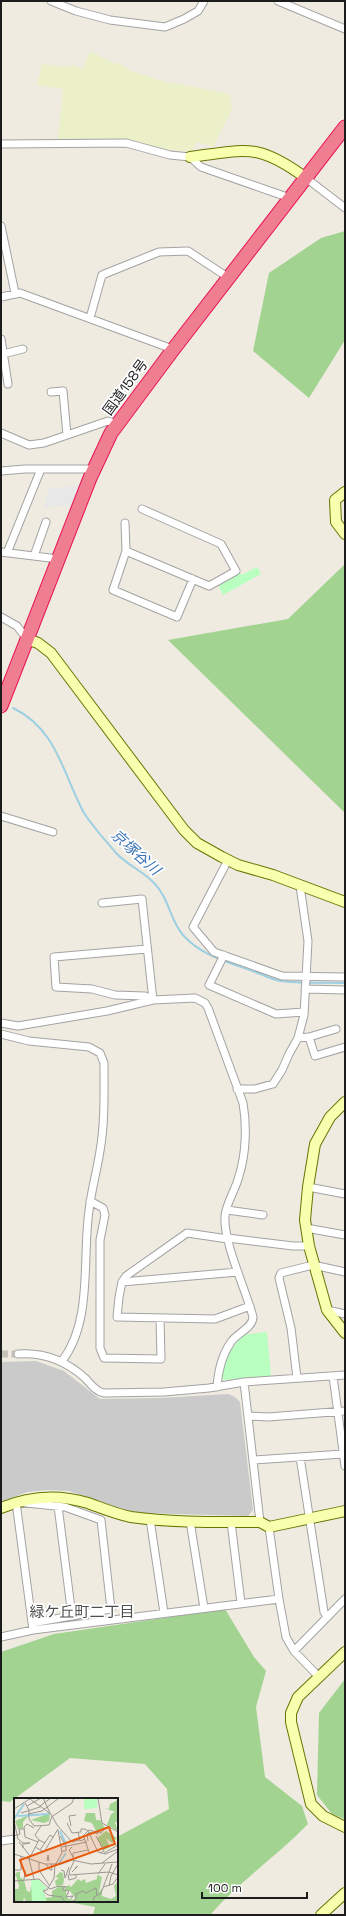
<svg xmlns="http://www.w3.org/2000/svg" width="346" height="1916" font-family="'Space Grotesk','Noto Sans JP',sans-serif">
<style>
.religious{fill:#cacaca}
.farmland{fill:#ecf0c9}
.forest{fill:#a2d391}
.park{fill:#b8ffc0}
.parking{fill:#e8e8e8}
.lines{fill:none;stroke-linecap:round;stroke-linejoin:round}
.stream{stroke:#9ccfe2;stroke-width:2}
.street-tunnel{stroke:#c5c2ba;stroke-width:7;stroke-dasharray:7 3.5;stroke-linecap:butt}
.street-casing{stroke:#a3a3a3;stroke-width:9}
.secondary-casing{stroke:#670;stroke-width:12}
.highway-casing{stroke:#e91254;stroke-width:15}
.street{stroke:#fff;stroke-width:7}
.secondary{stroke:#f8ffaf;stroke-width:10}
.highway{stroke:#ef7f90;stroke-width:13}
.labels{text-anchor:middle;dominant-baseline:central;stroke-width:3.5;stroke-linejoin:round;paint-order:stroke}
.street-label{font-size:14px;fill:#1c1c1c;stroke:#fff}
.water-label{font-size:15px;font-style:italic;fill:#3f76b5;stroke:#fff}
.neighbourhood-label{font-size:15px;fill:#4f4f4f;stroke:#fff}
.inset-river{fill:none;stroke:#9ccfe2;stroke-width:2}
.inset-road{fill:none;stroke:#9b9892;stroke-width:1}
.view{fill:#e8590c;fill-opacity:0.15;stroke:#e8590c;stroke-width:2}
.inset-edge{fill:none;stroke:#1c1c1c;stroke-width:2}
</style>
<rect width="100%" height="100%" fill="#efebe1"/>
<!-- religious -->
<path class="religious" d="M36,1361L64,1371L100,1399L161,1398L228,1394L235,1397L240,1402L253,1510L248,1516L141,1513L125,1510L69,1491L47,1490L27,1492L1,1502V1362Z"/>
<!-- farmland -->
<path class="farmland" d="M90,51L113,63H119L131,71L162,81L230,94L232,110L213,147L197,142L191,152L155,148L134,140H58L63,89L37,85L42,64L64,67L74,65L83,69Z"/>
<!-- forest -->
<path class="forest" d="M345,231V340L309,398L253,351L269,273L321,238Z
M345,564V813L168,640L288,619Z
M225,1609L254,1657L266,1671L256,1707L265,1777L302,1806L308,1824C277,1856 240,1881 210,1915H93L95,1907L63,1901H117V1837L169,1809L167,1789L145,1764L70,1758L10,1802L1,1801V1652L54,1634Z
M345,1679V1819L332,1814L317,1795L319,1713Z"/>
<!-- park -->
<path class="park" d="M257,567L261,574L223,595L218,585L240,573L242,575Z
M267,1332L271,1376L224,1380L220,1377L230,1352L242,1335Z"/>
<!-- parking -->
<path class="parking" d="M80,486L73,505L44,507L49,488Z"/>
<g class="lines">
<!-- stream -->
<path class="stream" d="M13,708C57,729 63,774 84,813C93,827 105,840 116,853C127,865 143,871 154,883C169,898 170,920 183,935C201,956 231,963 255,972C264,975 273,980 281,981C302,984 324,982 345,983"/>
<!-- street-tunnel -->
<path class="street-tunnel" d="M1,1354H18"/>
<!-- street casing -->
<g class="street-casing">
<path id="street" d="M51,1L76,11L110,20L165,27L184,19L198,11L204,1
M278,1L345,29
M1,144L126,143L170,155L190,157L201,167L290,198
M306,178L345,208
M1,226L15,293
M1,297L20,293L167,347L172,351
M90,318L102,275L159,252L188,251L229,278
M1,339L8,384
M3,354L23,349
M51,392L63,391L67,435
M1,433L29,445L44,443L108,421L117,424
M1,471L25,469H94
M125,523L126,551L113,590L177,617L193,579
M126,551L209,586L236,571L221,544L142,509
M1,552L58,559
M7,553L41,469
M34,556L46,522
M1,617L17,626L27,639
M1,816L53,832
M228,860L193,927L214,952L282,976L345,977
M102,903L142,899L153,1000
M147,949L54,957L56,987L92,989L115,995L145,996L153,1000
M224,955L209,985L276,1014L304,1012
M305,989L345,990
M1,1023L18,1026L107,1011L153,1000L195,998L205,1003L208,1008L243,1103C247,1126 246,1154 239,1176C236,1189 226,1203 225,1216C223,1242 246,1290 253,1317C253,1328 237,1333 231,1342C222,1355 218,1372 217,1387
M1,1034L29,1041L89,1047L100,1053L104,1063C104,1092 105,1122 100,1151C97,1171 91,1191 89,1211C82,1258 93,1321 62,1361
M309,1037L336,1029
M298,1038L309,1037L315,1056L345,1047
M237,1089H255L273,1084L282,1070L289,1054L298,1038L304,1015L308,941L300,886
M308,1187L345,1194
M90,1201L103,1208L105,1215L100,1240V1348L104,1358L161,1359L160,1318
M227,1210L263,1215
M306,1228L345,1235
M228,1238L293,1246H309
M238,1272L122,1282L119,1297L117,1317L215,1319L250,1306
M122,1282L126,1276L187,1233L228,1239
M327,1310L345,1314
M18,1354C44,1352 65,1360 85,1378C90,1383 96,1392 104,1393L164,1392L209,1388L244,1382L345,1375
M333,1376L345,1466
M297,1378L291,1328L279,1278L281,1273L313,1265L345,1272
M244,1382L260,1522
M248,1416L268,1417L345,1411
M300,1457L324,1612L327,1617
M253,1460L343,1454
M58,1506L72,1616
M150,1519L164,1613
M190,1521L204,1608
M231,1522L241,1603
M269,1527L279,1599L286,1637L294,1651L319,1677
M32,1623L111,1609L101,1520L65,1507L16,1502L33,1630
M1,1637L33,1630L279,1599
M294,1651L345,1599
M1,1841L15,1839"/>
</g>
<!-- secondary casing -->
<g class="secondary-casing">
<path id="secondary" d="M190,157C247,150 257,142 306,178
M345,492L335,500L336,522L345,534
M27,639L38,643L51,653L184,830L197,843L222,857L238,865L273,875L345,902
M345,1102L330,1117L315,1144L308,1187L305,1220L309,1246L327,1310L345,1333
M1,1508C29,1496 58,1494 88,1503C102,1508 116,1514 131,1517C173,1523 218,1522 260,1522L269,1527L345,1511
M345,1652L298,1697L291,1713V1722L311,1804L323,1816L345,1827
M321,1915L345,1893"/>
</g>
<!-- highway casing -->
<g class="highway-casing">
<path id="highway" d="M1,706L90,478L111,433L172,351L345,127"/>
</g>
<!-- street -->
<use href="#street" class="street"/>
<!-- secondary -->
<use href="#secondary" class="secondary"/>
<!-- highway -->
<use href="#highway" class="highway"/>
</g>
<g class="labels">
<!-- street labels -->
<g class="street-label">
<text transform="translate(125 387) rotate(-54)">国道158号</text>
</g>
<!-- water labels -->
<g class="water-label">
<text transform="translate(136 852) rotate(42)">京塚谷川</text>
</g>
<!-- neighbourhood labels -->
<g class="neighbourhood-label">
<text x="82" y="1611">緑ケ丘町二丁目</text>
</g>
</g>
<!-- overview -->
<g transform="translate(14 1798)">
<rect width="104" height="104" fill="#efebe1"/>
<path d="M104,2V24H101L104,33L93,27L97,16L101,14L90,10L95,11L96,6ZM36,15L35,23L30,25L17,22ZM72,15H81L82,22H86L91,30L86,34L82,33L78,25L70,23ZM15,17L9,24V30L4,31L1,23ZM92,33L103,40L98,45L92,40L96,49L90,52L83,40ZM3,74H6V79L10,82L13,93L16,94L17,87L20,104H12L10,99L9,104H0V91H4L5,88L2,78H0ZM46,74L49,75L50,82L49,87L42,88L41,83L45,80L41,79ZM83,77L88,79L85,95L88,90V98L97,101L102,98L100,88L104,83V104H31L28,96V87L33,90L29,92L32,100L38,99V93L46,88L50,89L49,92L52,93L53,100L58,102L62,101L56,93L50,92L52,89L55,87L57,89L64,81L67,83L71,81L72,85L83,81Z" fill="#a2d391"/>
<path d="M70,0H83V10L70,11ZM24,81L33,90L29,92L33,104H18L17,82Z" fill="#b8ffc0"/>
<path class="inset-river" d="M4,18L35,16M0,21L10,6M46,33L52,46M45,65L52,55"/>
<path class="inset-road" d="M29,0L36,15M84,0L88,25L104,34M16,1L37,16L43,27L58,44L65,42L75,32L87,35L92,29M11,5L15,12V21L20,28L35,27L38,18M13,8L27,0M26,8L37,0M0,11L17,0M7,15L26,9M14,16L28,13L45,0M39,18L58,5L60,0M0,23L4,41L9,45V50M53,25L58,35L67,34V31H71L74,33M57,28L55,18L62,17M10,29L11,39L24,44M10,29L13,26L20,30M44,32L48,55L41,67L40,80L33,92L29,93L34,97L48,99L51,104M74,33L84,54L91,56L104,51M64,34L66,43L71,41M69,37L75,54M0,38L6,36L5,31H10M46,38L52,48V53H48M82,38L90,53L86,55M25,42L21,37L27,28M74,43L73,36L78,34L84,36M5,44L16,58M9,45H16L10,46M21,49L30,54L44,31M48,49L73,44M58,49L55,52L59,59M26,52L36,37L39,39M90,55L104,47M0,56L31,66H47L58,62L77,66L104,64M59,62V55L74,52M33,63L34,57L35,63M60,63L55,74L56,77L95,74L104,77M25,64V72L35,87M88,65L104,53M32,66L36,72H38L37,66M7,69L11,73L10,82M1,72H7V58M47,72L50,73L51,80L55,69M58,74L64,68L61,70M54,76L55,82L62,80V77M84,76L91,66M20,81L15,61L25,42L31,45M0,83L25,81L36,91L45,88L53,89M51,88L49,92L55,93L52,99L59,98L57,101M95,88L97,78L104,66M89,89L99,86L104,79M0,90L1,104M58,104L62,101V96L69,93L72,95L82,90L83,97M79,104L80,99L87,95L98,66"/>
<path class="view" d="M95,29L101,46L12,78L6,62Z"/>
<rect width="104" height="104" class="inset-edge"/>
</g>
<!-- border -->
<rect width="346" height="1916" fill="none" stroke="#1c1c1c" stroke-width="4"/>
<!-- scale -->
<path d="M202 1892v6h105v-6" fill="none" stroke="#1c1c1c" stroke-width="2"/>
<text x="208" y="1892" font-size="12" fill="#1c1c1c" stroke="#ffffff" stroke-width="3" paint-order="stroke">100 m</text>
</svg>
